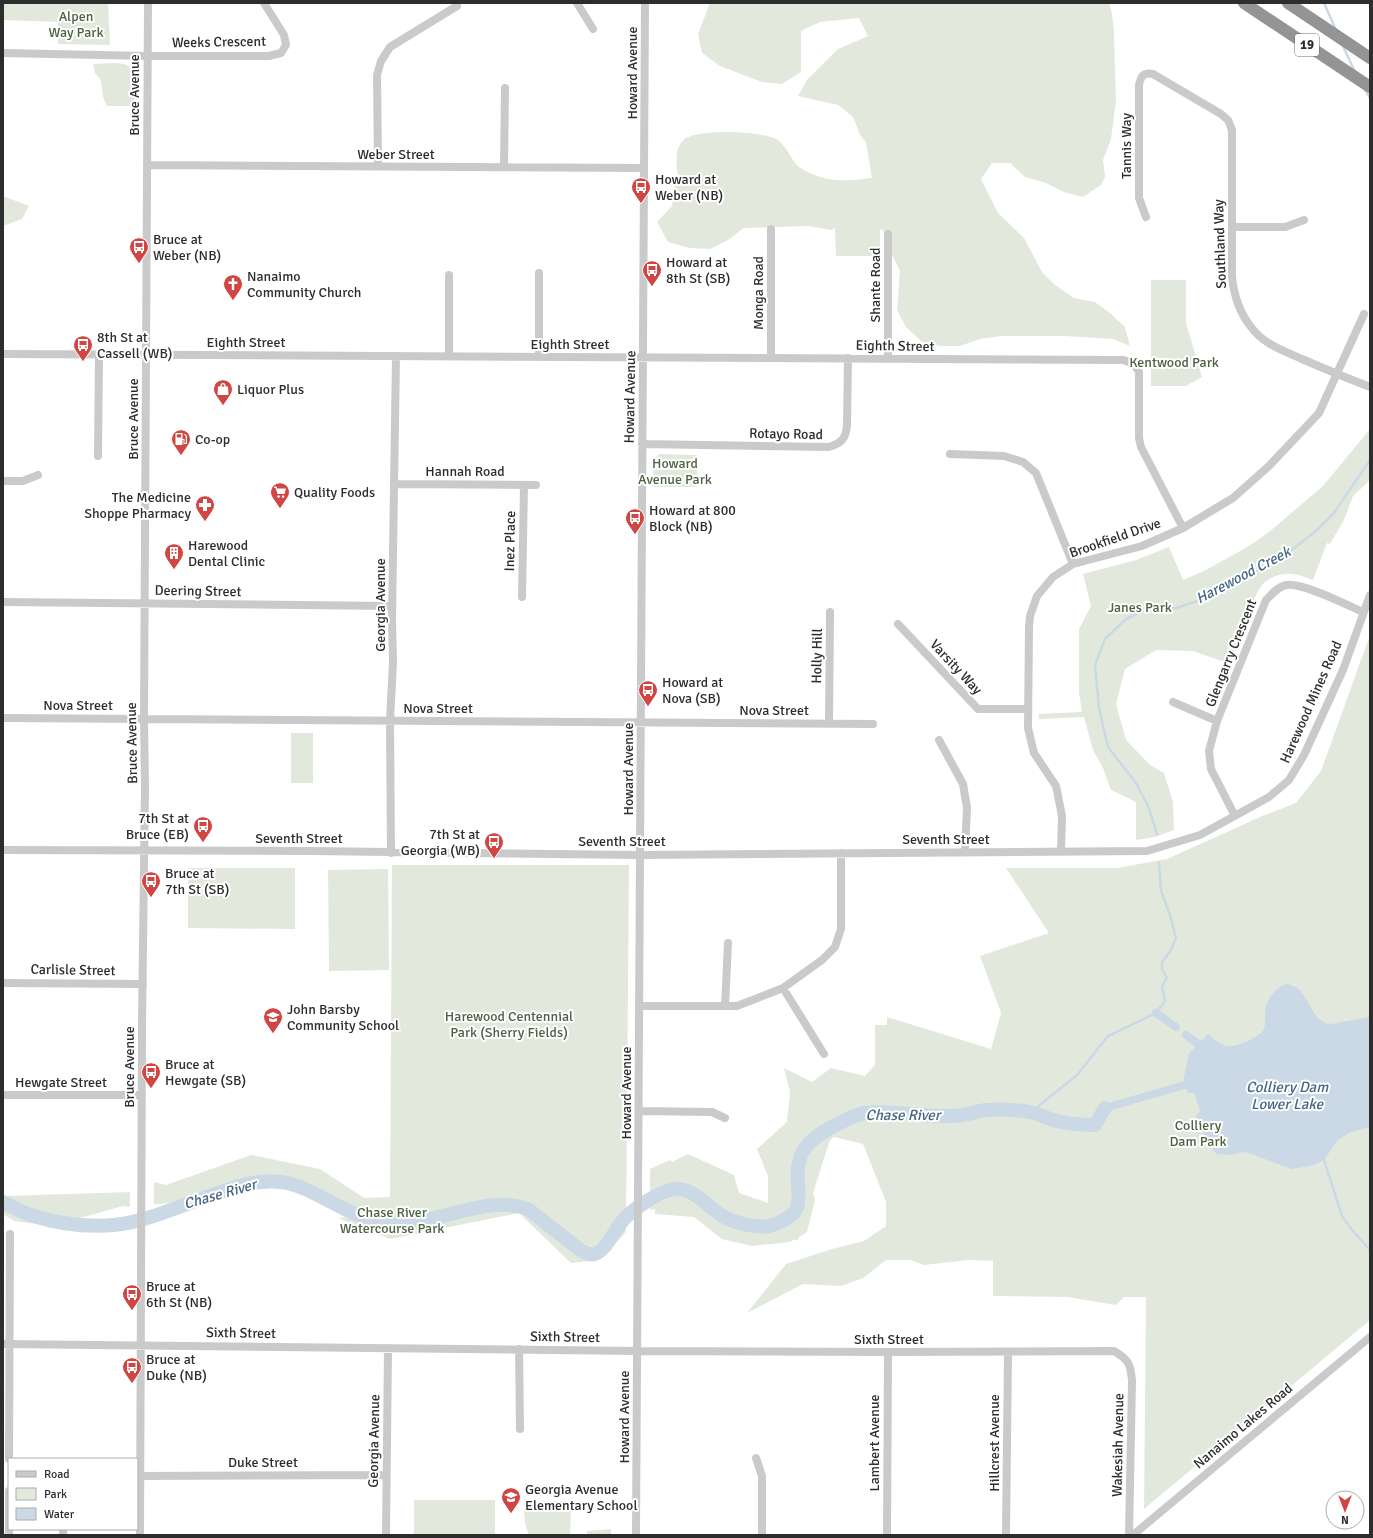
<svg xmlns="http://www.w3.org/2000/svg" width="1373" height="1538" font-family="Signika,sans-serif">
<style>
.green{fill:#e2e9dc}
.water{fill:#cbd9e7}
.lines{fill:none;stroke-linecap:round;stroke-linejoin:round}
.stream{stroke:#cbd9e7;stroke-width:2.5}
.canal{stroke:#cbd9e7;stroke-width:8}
.river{stroke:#cbd9e7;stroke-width:14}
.minor{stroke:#cacaca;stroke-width:8}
.highway{stroke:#949494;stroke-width:12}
.labels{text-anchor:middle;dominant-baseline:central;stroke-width:4;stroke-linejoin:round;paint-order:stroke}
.shield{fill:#fff;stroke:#6c6c6c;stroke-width:1}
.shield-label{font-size:13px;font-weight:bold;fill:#2d2d2d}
.park-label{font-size:14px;fill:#4d6340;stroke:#fff}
.street-label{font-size:14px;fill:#2d2d2d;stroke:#fff}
.poi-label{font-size:14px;fill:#2d2d2d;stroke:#fff;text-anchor:start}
.water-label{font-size:15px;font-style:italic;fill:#456785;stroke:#fff}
</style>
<rect width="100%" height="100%" fill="#fff"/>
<!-- green -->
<path class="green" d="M3,3L8,4L29,3H108L110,45L58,44V22L3,20Z
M710,3H1109L1112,14L1114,33L1116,100L1111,139L1103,160L1105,177L1101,185L1083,197L1064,192L1046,183L1025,177L1010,163H992L981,179L998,213L1024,238L1042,272L1055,285L1074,298L1095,302L1111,314L1125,327L1130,346L1113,339L1064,336H1001L980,339L960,346H940L922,342L906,327L897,310L900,271L891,253L888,234L880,229V256H836L835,228L831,230L808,226L744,228L728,240L710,249L690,248L668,242L657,222L672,206L675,186L683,185C676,175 676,164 677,153C677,148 682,140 686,138C704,129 758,131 776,139C784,142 792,161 799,167C803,170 810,173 815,175C833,183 854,180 872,178L866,142L860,135L853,117L838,105L798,96L807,80L838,49L868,36L859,18L820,22L801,31V72L782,84L762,82L720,66L702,53L698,34Z
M93,64C105,64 127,59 134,71V106H107L103,97L101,80L95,73Z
M3,196L29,206L22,219L3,226Z
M1151,280H1186V323L1202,377L1186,386H1151Z
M1370,429V480L1353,496L1344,520L1330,544L1327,543L1313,580C1304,577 1295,573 1286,574C1278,574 1269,578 1263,584C1252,596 1237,646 1230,664L1193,651L1156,650L1125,669L1116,704L1126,740L1150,765L1164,773L1173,802L1174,830L1155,837L1136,840V802L1111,790L1103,768L1093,750L1084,717L1039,719V714L1082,712L1079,693V629L1091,606L1083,574L1136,560L1169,547L1183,580L1206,570L1249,546L1269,532L1323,486Z
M660,454L697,455V487H654C654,478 650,458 660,454Z
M1370,635V1320L1144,1509L1146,1297H1124L1116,1305L1067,1297L993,1296V1261L968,1260L924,1265L910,1260H886L863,1278L841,1286L803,1284L747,1313L786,1264L832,1249L864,1241L886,1226V1202L863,1144L834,1137L830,1140L813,1193L815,1200L807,1232L799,1237L798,1240H794L789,1242L752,1246L722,1239L694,1217L655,1214V1209L650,1210V1169L670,1160L672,1162L688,1154L734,1175L739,1193L768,1203V1176L757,1149L787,1122L790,1092L784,1068L812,1082L831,1068L865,1076L875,1065V1025H887V1017L991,1049L1001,1013L980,956L1049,933L1006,868H1117L1167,859L1260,817L1296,803L1321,771Z
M291,733H313V783H291Z
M392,865H629L626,1232L599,1260L571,1263L519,1213L390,1239L338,1218L354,1217L320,1201L304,1191L290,1185L249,1179L226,1185L198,1199L176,1203L154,1204V1182L166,1185L251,1155L320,1169L364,1198L390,1197Z
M188,868H295V929L188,928Z
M388,869L389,970L329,971L328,870Z
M130,1192V1207L123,1206L52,1226L14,1221L3,1214V1195L5,1196Z
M414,1500H495V1535H414Z
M524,1501H568L571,1507L570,1535H529C524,1524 524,1514 524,1501Z
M611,1529V1535H587V1531Z"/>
<!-- water -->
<path class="water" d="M1288,984C1310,988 1310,1024 1331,1024L1370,1017V1127L1349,1133L1338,1140L1324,1160L1311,1166L1291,1169L1246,1152L1228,1155L1216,1154L1203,1136L1204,1134L1201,1130L1200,1131L1193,1120L1200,1111L1194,1093H1188L1183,1081L1189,1053L1208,1034C1213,1038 1218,1043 1224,1045C1236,1049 1253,1039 1262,1032C1266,1025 1265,1022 1265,1014C1265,1001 1275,986 1288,984Z"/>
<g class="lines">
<!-- stream -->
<path class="stream" d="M1324,3L1336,30
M1343,46L1355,72
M1364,88L1370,98
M1157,834L1148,806L1136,783L1108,747L1099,708L1095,665L1105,639L1126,619L1145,610L1176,608L1207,598L1257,571L1264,565L1288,553L1317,530L1334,513L1370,460
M1031,1112L1077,1075L1108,1036L1156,1013L1165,1001L1162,986L1167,978L1162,969V962L1171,950L1176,938L1170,915L1161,891L1159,863
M1324,1160L1342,1216L1353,1231L1370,1250"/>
<!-- canal -->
<path class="canal" d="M1156,1013L1176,1027
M1186,1035L1198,1044
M1105,1108L1185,1085"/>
<!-- river -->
<path class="river" d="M3,1202C13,1207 23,1213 34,1216C59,1224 88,1227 114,1225C141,1223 178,1207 204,1198C229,1189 254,1179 281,1182C303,1184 332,1204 353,1213C371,1221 393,1222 412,1221C453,1219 488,1195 528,1209L580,1250C585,1252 589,1256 595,1254C606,1251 616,1227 625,1218C634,1209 657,1193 670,1190C691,1184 705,1205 721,1215C734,1223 754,1228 769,1226C774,1225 779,1222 784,1220C809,1210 793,1183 799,1162C802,1146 817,1135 830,1128C840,1123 853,1115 864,1113C889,1110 915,1116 940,1116C947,1116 955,1116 962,1115C970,1114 978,1111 986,1110C1000,1109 1017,1110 1030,1112C1039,1114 1048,1119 1057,1121C1069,1124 1082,1125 1095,1125L1105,1108"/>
<!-- minor -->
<path class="minor" d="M577,3L593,29
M3,53L148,56H269L281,53L286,45L284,35L264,3
M147,165L644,168
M378,166L377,75L381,61L390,47L457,6
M504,167L505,88
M1146,217L1139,198V85C1141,76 1143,72 1153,74L1221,114L1228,120L1232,130V277C1234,296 1239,312 1251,327C1263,344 1284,351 1302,359C1325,369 1347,378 1370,387
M1232,227H1285L1304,220
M888,234V359
M3,354L1123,360C1131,362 1135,365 1139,372V438L1141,447L1183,528
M449,357V275
M539,357V273
M771,357V229
M642,444L829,447C842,443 846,438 847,425L848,358
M950,454L1004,456L1023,462L1036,473L1073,564
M98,456L99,354
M3,481H23L38,475
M394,484L536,485
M522,597L524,485
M3,602L392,606
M898,624L978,709H1028
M1173,702L1217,721
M3,718L873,724
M829,724L830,612
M939,740L963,784L967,808L965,852
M1235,816L1211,769L1209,751L1217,721L1266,600C1272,594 1277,587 1286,585C1302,582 1347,605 1363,612
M3,850L310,851L640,855L1147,851L1200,835L1269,797L1289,780L1304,755L1343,670L1370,595
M1061,852L1062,816L1056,786L1034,753L1028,728L1029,627L1030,616L1037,596L1053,577L1073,564L1142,546L1183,528L1233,498L1269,466L1319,413L1364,314
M391,853L390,721L393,662L392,620L396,356
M3,983L143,984
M783,988L824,1054
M640,1006H737L783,988L822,960L835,947L841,929V853
M725,1006L728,943
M3,1095H142
M639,1111L712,1112L725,1118
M3,1344L638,1351L888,1352L1114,1351C1129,1360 1130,1363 1132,1380L1129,1535
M519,1349L520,1429
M756,1458L762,1476V1535
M9,1459L10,1234
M140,1476L386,1475
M63,1529V1535
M9,1535V1491
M140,1535L142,1024L145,788L144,719L148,3
M386,1535L388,1348
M636,1535L645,3
M887,1535L888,1352
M1006,1535L1008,1352
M1133,1535L1370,1337"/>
<!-- highway -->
<path class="highway" d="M1244,3L1370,87
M1288,3L1370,58"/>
</g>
<!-- icons -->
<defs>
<g id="bus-pin" transform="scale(1)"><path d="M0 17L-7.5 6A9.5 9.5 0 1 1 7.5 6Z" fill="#d04643" stroke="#fff"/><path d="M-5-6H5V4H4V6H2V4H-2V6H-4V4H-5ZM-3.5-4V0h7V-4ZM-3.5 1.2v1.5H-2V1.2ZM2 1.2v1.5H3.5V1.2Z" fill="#fff"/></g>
<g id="church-pin" transform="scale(1)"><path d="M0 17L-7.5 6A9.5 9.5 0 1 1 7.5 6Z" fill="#d04643" stroke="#fff"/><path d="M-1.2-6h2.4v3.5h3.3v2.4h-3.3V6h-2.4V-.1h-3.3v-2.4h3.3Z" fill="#fff"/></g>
<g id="shop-pin" transform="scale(1)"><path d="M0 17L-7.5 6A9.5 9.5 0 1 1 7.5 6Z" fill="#d04643" stroke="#fff"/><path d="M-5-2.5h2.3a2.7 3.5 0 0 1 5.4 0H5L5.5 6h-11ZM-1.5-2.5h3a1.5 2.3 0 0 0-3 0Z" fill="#fff"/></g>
<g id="fuel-pin" transform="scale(1)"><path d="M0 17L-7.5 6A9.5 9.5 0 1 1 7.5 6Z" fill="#d04643" stroke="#fff"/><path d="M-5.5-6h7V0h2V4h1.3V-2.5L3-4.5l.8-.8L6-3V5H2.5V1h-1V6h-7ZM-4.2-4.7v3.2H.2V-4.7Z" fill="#fff"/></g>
<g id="supermarket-pin" transform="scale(1)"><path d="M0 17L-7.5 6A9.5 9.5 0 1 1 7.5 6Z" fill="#d04643" stroke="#fff"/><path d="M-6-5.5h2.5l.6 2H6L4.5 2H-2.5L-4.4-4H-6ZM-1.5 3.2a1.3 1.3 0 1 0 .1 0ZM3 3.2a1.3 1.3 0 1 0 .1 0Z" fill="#fff"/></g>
<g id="pharmacy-pin" transform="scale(1)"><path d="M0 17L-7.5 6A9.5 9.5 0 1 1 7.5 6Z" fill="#d04643" stroke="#fff"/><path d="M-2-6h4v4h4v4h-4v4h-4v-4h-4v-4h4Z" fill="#fff"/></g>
<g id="building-pin" transform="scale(1)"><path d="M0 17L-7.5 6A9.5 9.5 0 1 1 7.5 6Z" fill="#d04643" stroke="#fff"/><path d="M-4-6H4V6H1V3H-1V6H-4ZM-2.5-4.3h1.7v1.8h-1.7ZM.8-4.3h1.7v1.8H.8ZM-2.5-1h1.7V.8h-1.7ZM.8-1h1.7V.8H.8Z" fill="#fff"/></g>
<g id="school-pin" transform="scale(1)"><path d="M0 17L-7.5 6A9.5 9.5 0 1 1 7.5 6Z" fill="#d04643" stroke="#fff"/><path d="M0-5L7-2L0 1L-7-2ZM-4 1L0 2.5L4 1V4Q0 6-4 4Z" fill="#fff"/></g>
</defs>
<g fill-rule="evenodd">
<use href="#bus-pin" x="641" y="187"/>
<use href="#bus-pin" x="139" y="247"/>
<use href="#bus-pin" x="652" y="270"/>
<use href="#church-pin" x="233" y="284"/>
<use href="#bus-pin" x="83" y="345"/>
<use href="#shop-pin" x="223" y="389"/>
<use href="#fuel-pin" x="181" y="439"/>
<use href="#supermarket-pin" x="280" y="492"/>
<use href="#pharmacy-pin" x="205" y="505"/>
<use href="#bus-pin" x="635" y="518"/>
<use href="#building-pin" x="174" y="553"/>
<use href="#bus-pin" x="648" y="690"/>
<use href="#bus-pin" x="203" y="826"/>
<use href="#bus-pin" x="494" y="842"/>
<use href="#bus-pin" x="151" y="881"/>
<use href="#school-pin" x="273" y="1017"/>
<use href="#bus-pin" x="151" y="1072"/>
<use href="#bus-pin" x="132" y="1294"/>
<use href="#bus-pin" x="132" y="1367"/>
<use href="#school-pin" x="511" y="1497"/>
</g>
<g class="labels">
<!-- shield labels -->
<rect class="shield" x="1295" y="34" width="24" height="22" rx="3"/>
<g class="shield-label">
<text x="1307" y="45">19</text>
</g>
<!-- park labels -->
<g class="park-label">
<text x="76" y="16">Alpen<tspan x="76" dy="16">Way Park</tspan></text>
<text x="1174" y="362">Kentwood Park</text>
<text x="675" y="463">Howard<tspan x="675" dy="16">Avenue Park</tspan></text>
<text x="1140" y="607">Janes Park</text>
<text x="509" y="1016">Harewood Centennial<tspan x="509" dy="16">Park (Sherry Fields)</tspan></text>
<text x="1198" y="1125">Colliery<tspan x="1198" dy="16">Dam Park</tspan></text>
<text x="392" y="1212">Chase River<tspan x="392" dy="16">Watercourse Park</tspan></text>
</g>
<!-- street labels -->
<g class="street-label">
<text transform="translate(219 42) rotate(-1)">Weeks Crescent</text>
<text transform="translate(632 73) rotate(-90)">Howard Avenue</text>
<text transform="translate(134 95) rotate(-90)">Bruce Avenue</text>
<text transform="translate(1126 146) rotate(-90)">Tannis Way</text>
<text x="396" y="154">Weber Street</text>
<text transform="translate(1220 244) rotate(-92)">Southland Way</text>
<text transform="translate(875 285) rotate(-90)">Shante Road</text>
<text transform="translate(758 293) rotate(-90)">Monga Road</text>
<text x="246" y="342">Eighth Street</text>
<text x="570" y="344">Eighth Street</text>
<text transform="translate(895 346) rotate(1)">Eighth Street</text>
<text transform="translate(630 397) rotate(-89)">Howard Avenue</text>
<text transform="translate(133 419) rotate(-90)">Bruce Avenue</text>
<text transform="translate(786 434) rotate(1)">Rotayo Road</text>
<text x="465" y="471">Hannah Road</text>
<text transform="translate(1115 538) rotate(-19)">Brookfield Drive</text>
<text transform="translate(510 541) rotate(-89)">Inez Place</text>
<text transform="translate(198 591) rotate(1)">Deering Street</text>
<text transform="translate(380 605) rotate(-90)">Georgia Avenue</text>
<text transform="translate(1231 653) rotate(-68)">Glengarry Crescent</text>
<text transform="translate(817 656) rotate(-89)">Holly Hill</text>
<text transform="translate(956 667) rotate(47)">Varsity Way</text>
<text transform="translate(1311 702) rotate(-66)">Harewood Mines Road</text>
<text x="78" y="705">Nova Street</text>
<text x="438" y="708">Nova Street</text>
<text x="774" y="710">Nova Street</text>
<text transform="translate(132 743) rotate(-91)">Bruce Avenue</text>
<text transform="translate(628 769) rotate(-90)">Howard Avenue</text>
<text x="299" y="838">Seventh Street</text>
<text x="946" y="839">Seventh Street</text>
<text x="622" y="841">Seventh Street</text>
<text transform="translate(73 970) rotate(1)">Carlisle Street</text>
<text transform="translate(129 1067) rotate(-90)">Bruce Avenue</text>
<text x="61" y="1082">Hewgate Street</text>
<text transform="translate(626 1093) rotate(-90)">Howard Avenue</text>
<text transform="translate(241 1333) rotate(1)">Sixth Street</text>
<text transform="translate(565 1337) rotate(1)">Sixth Street</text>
<text x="889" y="1339">Sixth Street</text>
<text transform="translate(624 1417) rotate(-90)">Howard Avenue</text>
<text transform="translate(1243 1426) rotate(-40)">Nanaimo Lakes Road</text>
<text transform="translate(374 1441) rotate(-89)">Georgia Avenue</text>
<text transform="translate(874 1443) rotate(-90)">Lambert Avenue</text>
<text transform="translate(994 1443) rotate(-90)">Hillcrest Avenue</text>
<text transform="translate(1118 1445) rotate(-89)">Wakesiah Avenue</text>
<text x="263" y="1462">Duke Street</text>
</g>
<!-- poi labels -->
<g class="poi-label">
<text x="655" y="179">Howard at<tspan x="655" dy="16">Weber (NB)</tspan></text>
<text x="153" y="239">Bruce at<tspan x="153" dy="16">Weber (NB)</tspan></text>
<text x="666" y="262">Howard at<tspan x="666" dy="16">8th St (SB)</tspan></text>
<text x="247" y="276">Nanaimo<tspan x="247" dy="16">Community Church</tspan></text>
<text x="97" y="337">8th St at<tspan x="97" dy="16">Cassell (WB)</tspan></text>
<text x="237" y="389">Liquor Plus</text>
<text x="195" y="439">Co-op</text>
<text x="294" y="492">Quality Foods</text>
<text x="191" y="497" text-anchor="end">The Medicine<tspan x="191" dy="16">Shoppe Pharmacy</tspan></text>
<text x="649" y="510">Howard at 800<tspan x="649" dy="16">Block (NB)</tspan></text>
<text x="188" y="545">Harewood<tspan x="188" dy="16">Dental Clinic</tspan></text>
<text x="662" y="682">Howard at<tspan x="662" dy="16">Nova (SB)</tspan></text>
<text x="189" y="818" text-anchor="end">7th St at<tspan x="189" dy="16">Bruce (EB)</tspan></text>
<text x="480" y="834" text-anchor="end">7th St at<tspan x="480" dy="16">Georgia (WB)</tspan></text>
<text x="165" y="873">Bruce at<tspan x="165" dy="16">7th St (SB)</tspan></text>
<text x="287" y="1009">John Barsby<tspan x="287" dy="16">Community School</tspan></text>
<text x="165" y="1064">Bruce at<tspan x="165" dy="16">Hewgate (SB)</tspan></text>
<text x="146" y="1286">Bruce at<tspan x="146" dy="16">6th St (NB)</tspan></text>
<text x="146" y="1359">Bruce at<tspan x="146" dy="16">Duke (NB)</tspan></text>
<text x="525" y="1489">Georgia Avenue<tspan x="525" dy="16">Elementary School</tspan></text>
</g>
<!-- water labels -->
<g class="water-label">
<text transform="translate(1243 575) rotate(-28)">Harewood Creek</text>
<text x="1287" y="1087">Colliery Dam<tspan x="1287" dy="17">Lower Lake</tspan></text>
<text x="903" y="1115">Chase River</text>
<text transform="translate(220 1194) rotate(-16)">Chase River</text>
</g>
</g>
<!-- border -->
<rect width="1373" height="1538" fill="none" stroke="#2d2d2d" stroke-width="8"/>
<!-- legend -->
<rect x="8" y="1458" width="130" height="72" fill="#ffffff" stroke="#ababab"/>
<rect x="16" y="1471" width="20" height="6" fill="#cacaca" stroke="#ababab"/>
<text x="44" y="1478" font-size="12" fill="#2d2d2d">Road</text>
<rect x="16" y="1488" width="20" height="12" fill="#e2e9dc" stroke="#ababab"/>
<text x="44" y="1498" font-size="12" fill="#2d2d2d">Park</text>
<rect x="16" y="1508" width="20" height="12" fill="#cbd9e7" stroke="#ababab"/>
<text x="44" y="1518" font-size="12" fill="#2d2d2d">Water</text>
<!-- north arrow -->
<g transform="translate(1345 1510) rotate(180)"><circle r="19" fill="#ffffff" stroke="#ababab"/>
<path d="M0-3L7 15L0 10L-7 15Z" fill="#d04643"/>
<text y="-6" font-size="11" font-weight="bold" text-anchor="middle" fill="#2d2d2d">N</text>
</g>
</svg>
